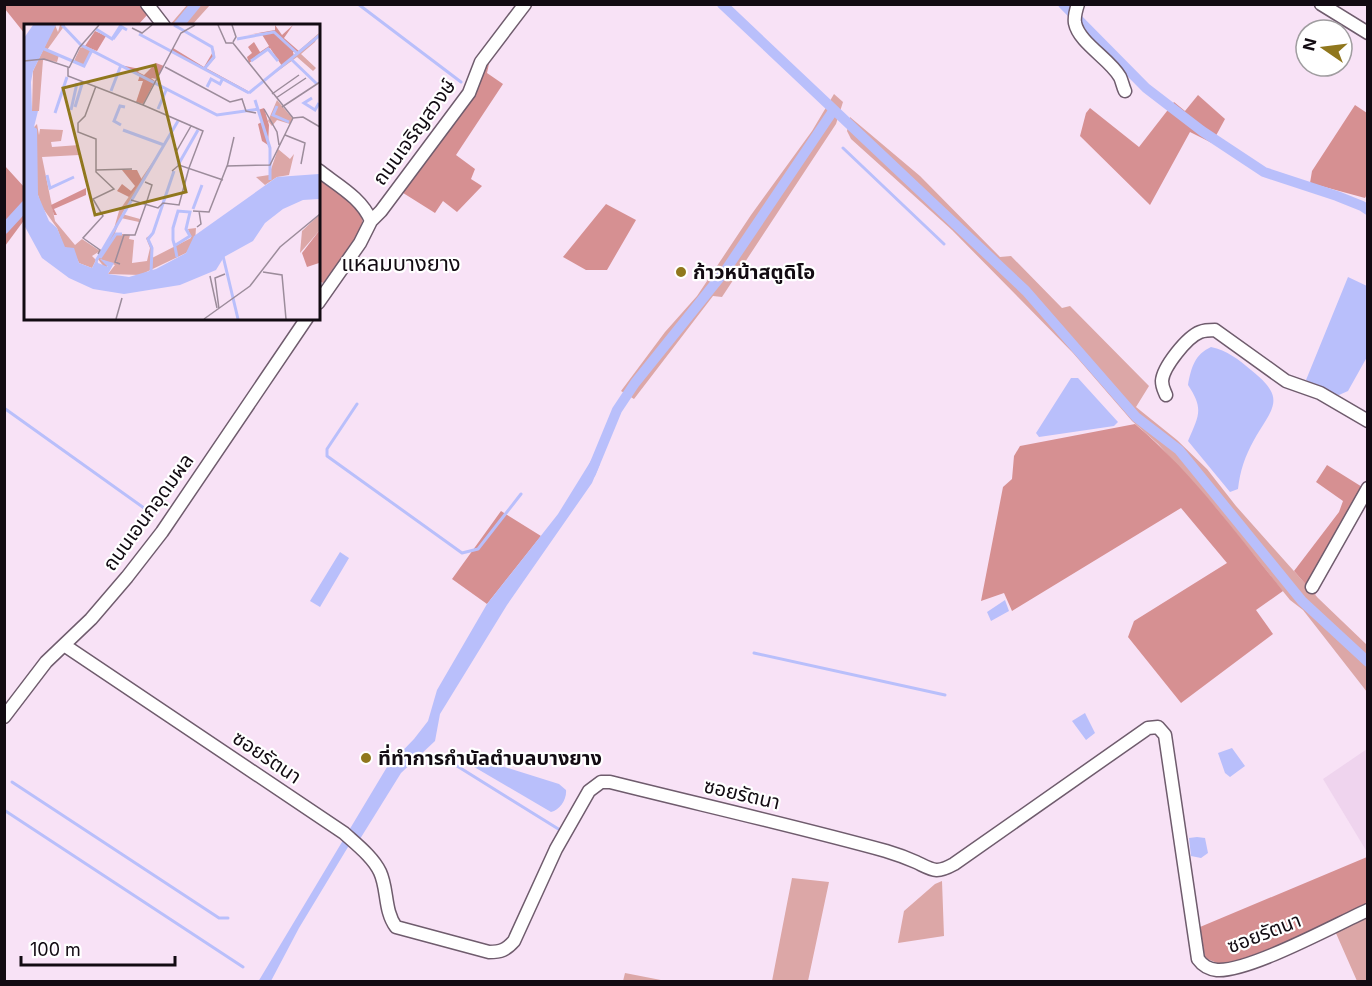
<svg xmlns="http://www.w3.org/2000/svg" width="1372" height="986" font-family="Inter,'Noto Sans Thai',sans-serif">
<style>
.built{fill:#efd4ee}
.green{fill:#dca7a7}
.forest{fill:#d69092}
.water{fill:#b9bffb}
.lines{fill:none;stroke-linecap:round;stroke-linejoin:round}
.stream{stroke:#b9bffb;stroke-width:3}
.canal{stroke:#b9bffb;stroke-width:10}
.street-casing{stroke:#6f5c6d;stroke-width:15}
.street{stroke:#fff;stroke-width:12}
.poi-dot{fill:#90771d;stroke:#fff;stroke-width:2}
.labels{text-anchor:middle;dominant-baseline:central;stroke-width:4.5;stroke-linejoin:round;paint-order:stroke}
.street-label{font-size:20px;fill:#120b12;stroke:#fff}
.poi-label{font-size:20px;font-weight:bold;fill:#120b12;stroke:#fff;text-anchor:start}
.quarter-label{font-size:22px;fill:#120b12;stroke:#fff}
.inset-river{fill:none;stroke:#b9bffb;stroke-width:3}
.inset-road{fill:none;stroke:#9c8c9b;stroke-width:1.5}
.view{fill:#90771d;fill-opacity:0.15;stroke:#90771d;stroke-width:3}
.inset-edge{fill:none;stroke:#120b12;stroke-width:3}
</style>
<rect width="100%" height="100%" fill="#f8e2f6"/>
<!-- built -->
<path class="built" d="M1367,749V852L1323,779Z"/>
<!-- green -->
<path class="green" d="M187,5H210L192,25L169,26Z
M834,94L843,102L836,124L722,297L713,296L634,399L621,391L665,332L697,296L751,215L812,131Z
M850,117L920,176L1000,257L1011,256L1062,308L1070,306L1149,386L1136,407L1177,440L1207,469L1236,506L1318,598L1367,645V692L1303,610L1290,600L1216,508L1158,444L1132,421L1073,353L952,230L851,139L847,131Z
M792,878L829,882L808,981H772Z
M942,881L944,936L898,943L904,911L935,884Z
M1367,915V981H1357L1335,931Z
M625,973L666,981H623Z"/>
<!-- forest -->
<path class="forest" d="M5,4H139L148,14L138,25L26,26L25,34L5,9Z
M490,59L487,73L503,84L456,155L475,169L471,179L482,186L457,212L443,201L435,213L400,191Z
M1198,95L1225,119L1212,143L1190,132L1150,205L1080,136L1086,113L1090,108L1139,147L1174,102L1185,111Z
M1355,105L1367,113L1368,192L1365,198L1310,183L1312,171Z
M5,166L25,188V219L5,246Z
M318,177L350,201L363,215C364,234 335,267 323,283L318,280Z
M606,204L636,220L607,270H586L563,257Z
M1135,424C1192,472 1236,533 1283,591L1256,610L1273,634L1181,703L1128,637L1134,621L1227,563L1181,508L1012,611L1004,593L981,601L1003,487L1012,479L1014,456L1020,446Z
M1327,465L1367,490L1321,569L1326,576L1315,595L1294,571L1339,512L1343,501L1316,482Z
M501,511L541,536L487,604L452,579Z
M1367,857V908L1246,961L1222,965L1205,958L1200,927Z"/>
<!-- water -->
<path class="water" d="M1348,277L1367,286V357L1348,391L1339,395L1328,392L1306,380Z
M1211,347C1227,350 1239,360 1251,370C1288,399 1272,408 1254,440C1245,456 1240,471 1238,489L1230,492L1188,441C1199,415 1204,409 1188,385C1191,368 1195,354 1211,347Z
M1071,378H1078L1118,422L1114,426L1039,437L1036,433Z
M592,459L600,464L592,483L507,605L440,714L435,741L401,773L360,839L348,847L299,928L271,981L258,982L387,767L414,739L428,721L437,690L487,604L558,514Z
M340,552L349,558L320,607L310,601Z
M1005,600L1009,611L991,621L987,612Z
M1085,713L1095,733L1086,740L1072,721Z
M1232,748L1245,766L1230,777L1225,773L1218,753Z
M453,751L559,784L566,790C567,799 560,810 551,812L452,754Z
M1197,837L1205,838L1208,853L1201,858L1191,856L1189,838Z"/>
<g class="lines">
<!-- stream -->
<path class="stream" d="M358,4L461,82
M843,148L944,244
M357,404L327,449V456L462,553L478,549L521,494
M4,408L151,513
M754,653L945,695
M449,761L560,830
M12,782L219,918H228
M4,810L243,967"/>
<!-- canal -->
<path class="canal" d="M722,4L1026,291L1136,417L1179,450L1302,601L1368,662
M1063,4L1146,88L1202,131L1264,172L1337,196L1362,206L1368,210
M178,26L196,4
M4,229L26,205
M591,473L617,410L635,383L725,271L833,111"/>
<!-- street casing -->
<g class="street-casing">
<path id="street" d="M147,4L164,26
M1078,4C1076,10 1074,17 1075,23C1079,43 1110,59 1120,77C1122,81 1123,87 1125,91
M1321,4L1368,33
M318,170C337,185 362,198 371,221L360,243L318,303
M371,221L381,211L469,93L481,62L525,4
M1166,395C1164,390 1162,387 1162,381C1163,367 1187,337 1200,332C1205,330 1210,330 1215,330L1286,381L1320,393L1368,421
M1312,587L1368,488
M64,645L344,833C356,844 373,857 380,872C388,889 384,911 396,927L489,952C501,952 506,950 514,941L556,849L589,791L601,782H610C702,805 795,826 886,851C896,854 907,858 916,862C933,870 936,874 954,864L1148,728L1158,727L1165,735L1198,959C1203,966 1208,969 1217,970C1249,972 1335,925 1368,910
M4,717L46,662L91,619L127,577L162,532L307,318"/>
</g>
<!-- street -->
<use href="#street" class="street"/>
</g>
<!-- markers -->
<g class="poi-dot">
<circle cx="681" cy="272" r="6"/>
<circle cx="366" cy="758" r="6"/>
</g>
<g class="labels">
<!-- street labels -->
<g class="street-label">
<text transform="translate(414 132) rotate(-54)">ถนนเจริญสวงษ์</text>
<text transform="translate(148 512) rotate(-54)">ถนนเอนกอุดมผล</text>
<text transform="translate(267 757) rotate(34)">ซอยรัตนา</text>
<text transform="translate(742 794) rotate(13)">ซอยรัตนา</text>
<text transform="translate(1264 933) rotate(-21)">ซอยรัตนา</text>
</g>
<!-- poi labels -->
<g class="poi-label">
<text x="693" y="272">ก้าวหน้าสตูดิโอ</text>
<text x="378" y="758">ที่ทำการกำนัลตำบลบางยาง</text>
</g>
<!-- quarter labels -->
<g class="quarter-label">
<text x="401" y="263">แหลมบางยาง</text>
</g>
</g>
<!-- overview -->
<g transform="translate(24 24)">
<rect width="296" height="296" fill="#f8e2f6"/>
<path d="M31,1L34,8L36,1H41L23,26L35,31L33,38L19,36L15,87H8L9,47ZM295,9L291,18L277,30L292,44L289,47L273,33L239,58ZM61,22L72,27L66,29L60,41L50,37L56,24ZM253,76L269,95L266,100L253,96L248,102L244,97ZM13,100L15,111L16,105L39,106L37,117L27,118L28,123L55,121V131L18,133L31,197L51,221L58,215L76,227L68,232L72,236L68,244L55,239L49,226L40,223L33,204L18,183L13,168L10,103ZM139,123L98,190L116,195L115,198L97,194L91,209L106,211L105,215L110,216L108,239L123,237L126,224L122,214L128,210L139,180L130,209L125,216L129,223L128,234L167,214L164,205L172,204L171,218L162,229L116,251L84,250L91,241L76,235L85,241L81,244L73,234L89,208L95,187ZM254,125L266,135L270,130L265,151L253,153L241,161L232,153L245,151ZM295,191V207L276,229L278,207Z" fill="#dca7a7"/>
<path d="M251,1L258,11L269,1L260,14L276,28H269L270,32L258,42L246,24L225,39L223,33L228,29L224,23L230,18L236,28L245,22L237,9L223,11L251,6ZM71,7L82,12L73,27L61,22ZM149,24L180,43L190,26L191,34L182,44L224,67L223,69L149,28ZM132,39L140,42L133,55L127,54L131,57L119,80L112,78L119,57H114L116,51L96,41L116,45L114,48L120,51ZM240,84L245,101L244,121L238,117L234,100L238,98L234,86ZM98,146H113L118,156L105,173L93,167L98,160L107,167L111,162ZM62,164V171L30,185L33,191H30L27,181ZM295,207V239L283,243L278,229Z" fill="#d69092"/>
<path d="M9,1H32L9,47L7,58L8,87H14L10,103L13,105L14,171L25,197L33,204L41,223L50,224L55,239L68,244L73,234L74,239L84,243L76,235L90,239L84,250L105,253L132,245L162,229L170,212L253,153L295,150V175L279,176L259,185L241,199L229,217L200,233L192,246L156,261L100,270L69,265L45,254L18,234L0,201V14Z" fill="#b9bffb"/>
<path class="inset-river" d="M38,1L57,21L193,91L235,85M150,1L188,23L190,33L181,44M72,5L88,15L97,1M115,10L225,69M89,15L98,3L103,6M213,15L250,8L274,30M18,24L60,42L68,26M268,36L293,60M227,37L244,25L254,37M183,63L187,55L196,60L198,56M87,67L97,41M225,69L296,11M288,74L280,79L291,86L295,79M231,76L246,124V156M253,82L249,91L265,98M51,83L58,60M134,85L143,64M47,86L53,59M31,89L43,53M97,101L90,97L96,82L101,83M99,106L140,121M154,141L174,106M23,151L26,164L50,153M169,185L178,161M150,222L166,212L162,205L166,188L154,187L149,204V216L151,223L153,233M199,232L214,295M76,234L92,210H98M72,237L154,97M127,249L128,224L124,215L129,209L150,147"/>
<path class="inset-road" d="M194,1L202,19H209L269,94M208,1L212,13L209,18M108,4L118,9L128,1M0,37L20,35L44,43V52L119,81L157,9L171,1M141,43L206,78L218,75L222,87L232,89M45,44L55,24L75,1M72,62L61,92L54,99V108L72,115V148L90,165L69,175L79,192L59,214L76,226L74,230M248,70L275,51M252,74L282,54M119,81L179,107L165,144M258,83L296,58M240,85L253,108L255,121M269,94L279,93L296,103M261,111L281,119L277,140M152,128L167,102M203,143L210,113M72,146L108,145M148,147L155,141L199,156M121,158L128,161L122,180M107,176L134,184L139,179L155,181L165,144M169,187L185,188L203,142L246,141L269,94M173,203L177,200L175,187M96,240L91,238L100,211H111L122,180M239,248L258,251L262,295M186,252L193,284M195,285L191,254L201,250M92,295L98,274M180,295L226,262L256,223L296,190"/>
<path class="view" d="M131,41L162,168L71,191L39,64Z"/>
<rect width="296" height="296" class="inset-edge"/>
</g>
<!-- border -->
<rect width="1372" height="986" fill="none" stroke="#120b12" stroke-width="12"/>
<!-- north arrow -->
<g transform="translate(1324 48) rotate(284)"><circle r="28" fill="#ffffff" stroke="#a09da0" stroke-width="1.5"/>
<path d="M0-4.5L10 22L0 15L-10 22Z" fill="#90771d"/>
<text y="-9" font-size="16" font-weight="bold" text-anchor="middle" fill="#120b12">N</text>
</g>
<!-- scale -->
<path d="M21 956v9h154v-9" fill="none" stroke="#120b12" stroke-width="3"/>
<text x="30" y="956" font-size="18" fill="#120b12" stroke="#ffffff" stroke-width="4.5" paint-order="stroke">100 m</text>
</svg>
